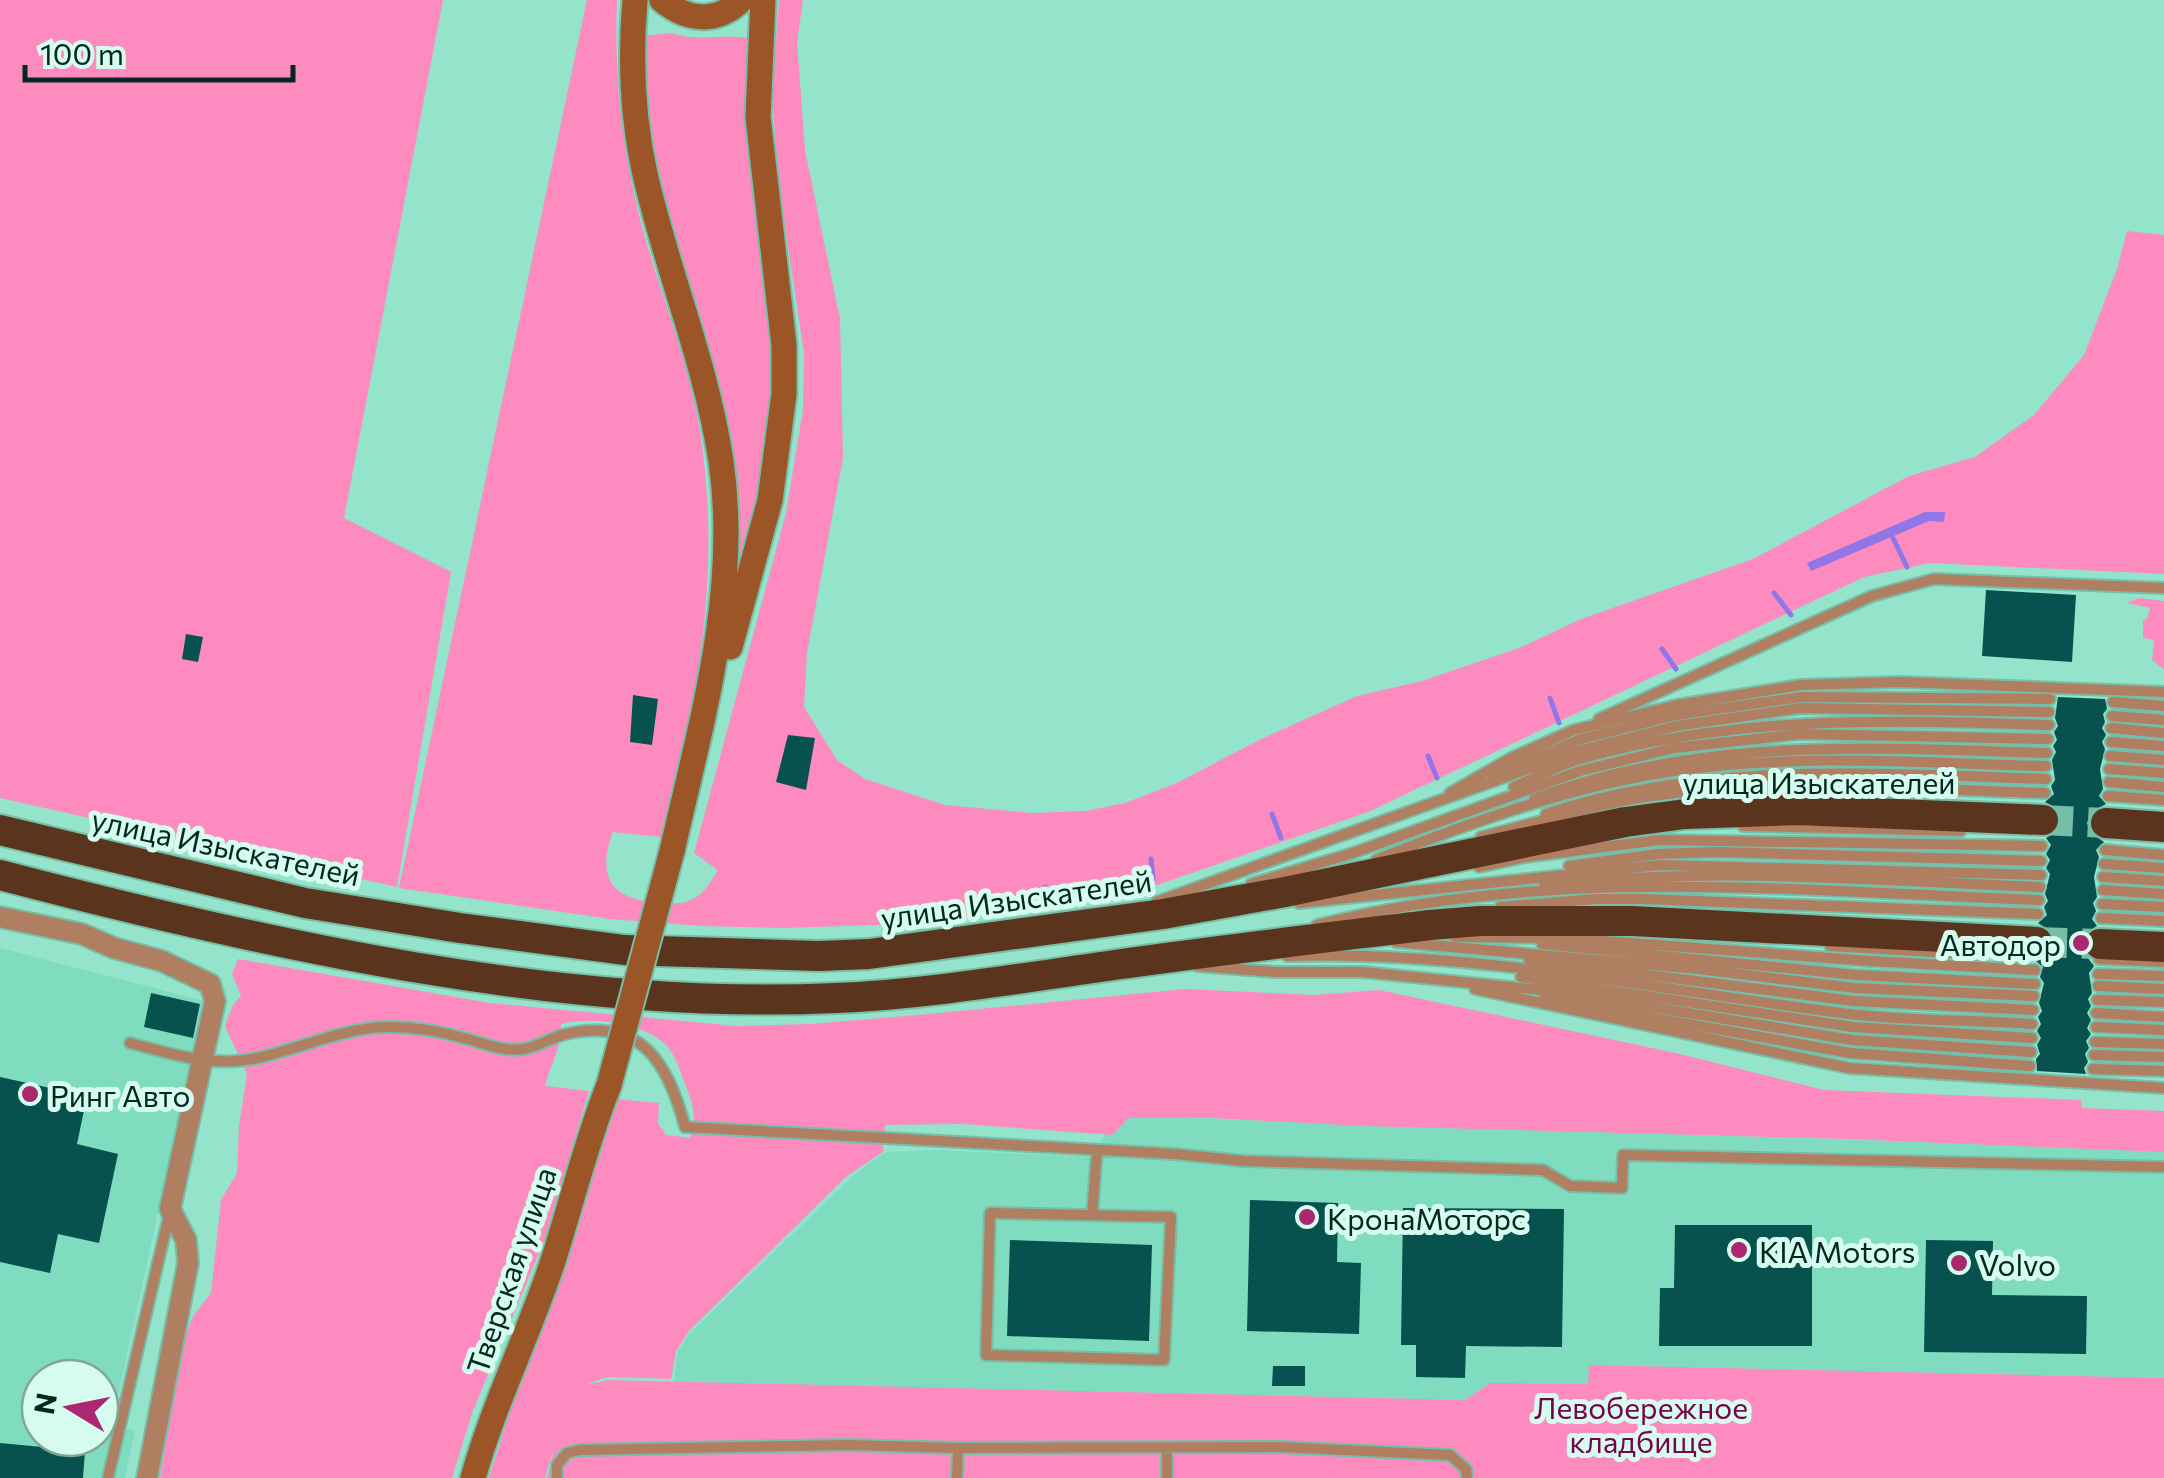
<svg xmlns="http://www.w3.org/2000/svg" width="2164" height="1478" font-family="Commissioner,sans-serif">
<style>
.built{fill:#80dcbf;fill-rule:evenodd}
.green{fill:#fd8bc0}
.water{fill:#9076e6}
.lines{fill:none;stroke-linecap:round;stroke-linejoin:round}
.stream{stroke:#9076e6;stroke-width:5}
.building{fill:#07514f}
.highway-tunnel{stroke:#76bea8;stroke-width:30;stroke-dasharray:30 15;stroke-linecap:butt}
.lane-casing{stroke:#76bea8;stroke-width:14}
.street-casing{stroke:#76bea8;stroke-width:24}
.secondary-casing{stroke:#76bea8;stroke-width:29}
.highway-casing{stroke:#76bea8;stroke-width:34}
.lane{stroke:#b07f62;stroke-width:10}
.street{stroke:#b07f62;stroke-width:20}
.secondary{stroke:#9b5526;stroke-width:25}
.highway{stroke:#5a341c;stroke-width:30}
.secondary-bridge-casing{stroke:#76bea8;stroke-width:29;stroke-linecap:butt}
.secondary-bridge{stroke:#9b5526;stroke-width:25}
.poi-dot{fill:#ab2770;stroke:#d5fcee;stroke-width:4}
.labels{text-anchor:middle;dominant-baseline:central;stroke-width:10;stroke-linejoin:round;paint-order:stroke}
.street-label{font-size:30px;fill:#04281f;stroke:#d5fcee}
.poi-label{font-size:30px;fill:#04281f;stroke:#d5fcee;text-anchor:start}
.park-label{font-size:30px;fill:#79034b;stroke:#d5fcee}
</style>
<rect width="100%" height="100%" fill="#93e4ca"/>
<!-- built -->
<path class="built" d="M0,948L204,1001L111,1428L135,1430L125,1478H0ZM40,1378H100V1438H40Z
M1117,1116L2164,1150V1378L1590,1365L1589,1384L1490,1383L1466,1400L674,1382L678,1351L690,1333L856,1173L886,1152L936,1150L1091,1157Z"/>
<!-- green -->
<path class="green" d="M0,0H443L344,518L451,572L397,887L0,798Z
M587,0H617C614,72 621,142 638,211C656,285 688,356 700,431C722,574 698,699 661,837L613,832C597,874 609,898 654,902C668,903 680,906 693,899C705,893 711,881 718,870L694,853L786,513L803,410L804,353L779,187L772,95L779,0H803L797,42L805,150L840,319L843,458L807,653L804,707L837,760L865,779L945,805L1032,813L1086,811L1125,803L1177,783L1259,740L1357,696L1422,681L1519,648L1581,619L1753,559L1909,476L1975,457L2034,415L2084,355L2117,269L2127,231L2164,235V574L1930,563L1864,577L1368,812L1154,886L935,923L785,928L701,926L610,919L399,888Z
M671,33C697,42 721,34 748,38L747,143L773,309L778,400L737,612L733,564L661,205L642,93L643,36Z
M2139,598L2164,601V669L2152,660L2154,640L2143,638V620L2147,619L2150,608L2127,603Z
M238,959L490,1003L736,1026L811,1024L939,1013L1185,989L1314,995L1379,990L1680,1054L1824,1090L2081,1100L2082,1108L2164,1111V1152L1846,1139L1364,1126L1210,1118H1129L1112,1135L962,1124L885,1125L883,1152L847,1176L689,1331L676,1351L671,1379L607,1377L584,1385L608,1380L1465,1400L1490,1383L1588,1384L1589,1365L2164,1378V1478H547L555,1445L545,1478H489L522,1374L558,1286L614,1099L659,1103L658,1123L666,1135L690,1138C698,1118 693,1106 686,1086C680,1072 676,1055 665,1044C643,1023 590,1016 561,1024C562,1048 551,1063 545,1086L589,1091L544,1241L472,1413L452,1478H160L182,1345L193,1316L211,1293L221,1200L237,1173L239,1126L247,1074L225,1026L233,1005L241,996L232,974Z"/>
<!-- water -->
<path class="water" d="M1925,512H1945L1944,522L1929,521L1811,571L1807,563Z"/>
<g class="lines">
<!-- stream -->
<path class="stream" d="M1893,538L1907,567
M1774,593L1791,615
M1662,649L1676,669
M1550,698L1559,723
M1428,756L1437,778
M1272,814L1281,838
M1151,859L1153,879
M1044,902L1045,887
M917,910L919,930"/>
</g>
<!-- building -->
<path class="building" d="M1986,590L2076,595L2072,662L1982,656Z
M186,634L203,637L198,662L182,659Z
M633,695L658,699L652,745L630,742Z
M2058,697L2105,699L2107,709L2103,714L2105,722L2102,728L2106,735L2102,742L2105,749L2100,769L2103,789L2099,796L2106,804L2091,812L2087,823L2090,832L2104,842L2096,850L2099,857L2094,877L2097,897L2093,903L2096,911L2092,919L2097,926L2085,933L2081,942L2084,953L2094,966L2089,973L2092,993L2088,999L2091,1006L2087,1013L2091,1020L2087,1028L2091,1034L2086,1041L2089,1048L2085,1054L2088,1062L2084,1068L2086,1074L2037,1071L2036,1059L2040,1054L2037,1045L2041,1038L2037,1031L2041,1024L2038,1017L2042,1011L2039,1003L2044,983L2040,977L2043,967L2036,961L2046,958L2056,944L2053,933L2038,923L2047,915L2044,907L2048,901L2045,894L2050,874L2046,868L2050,860L2046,854L2051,845L2046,838L2058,831L2062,822L2059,810L2045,802L2054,794L2051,786L2055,780L2052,760L2056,752L2053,746L2057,740L2054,732L2058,726L2055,718Z
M788,735L815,738L806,790L776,782Z
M151,993L200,1004L193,1038L144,1027Z
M0,1077L87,1096L77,1144L118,1154L99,1243L58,1234L50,1273L0,1262Z
M1250,1200L1338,1203L1337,1262L1361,1263L1359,1334L1247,1331Z
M1403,1208L1564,1209L1562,1347L1466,1346L1465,1378L1416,1377V1345H1401Z
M1675,1225H1812V1346H1659L1660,1288H1674Z
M1010,1240L1152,1245L1149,1341L1007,1336Z
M1926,1240L1993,1241L1992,1295L2087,1296L2086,1354L1924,1352Z
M1273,1366H1305V1386H1272Z
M0,1443L85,1451L83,1478H0Z"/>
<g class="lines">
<!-- highway-tunnel -->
<path class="highway-tunnel" d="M2043,820L2106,823
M2037,942L2100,944"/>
<!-- lane casing -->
<g class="lane-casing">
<path id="lane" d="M2113,702L2164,706
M2112,716L2164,720
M1599,719L1872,596L1934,579L2164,588
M2111,728L2164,733
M2111,742L2164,746
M2110,756L2164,760
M2109,769L2164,773
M1493,776L1581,739L1676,715L1801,697L2050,699
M2109,782L2164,787
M1514,787C1537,777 1560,764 1584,758C1736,715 1893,720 2049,725
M1450,793L1511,758L1574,730L1677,705L1801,685L1900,682L2164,692
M2108,796L2164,800
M1534,799C1698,736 1875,748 2047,753
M1546,814C1707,760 1879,774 2046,779
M1743,826L1961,831
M1481,837C1544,821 1611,799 1676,793C1799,782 1922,789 2045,793
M2105,850L2164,855
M1376,860C1471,822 1572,786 1674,771C1797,753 1923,763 2046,766
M2104,864L2164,868
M1569,866L1658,854L1717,852L2041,861
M1479,867L1525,857L1660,840L2042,846
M2103,877L2164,881
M1251,884L1353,853L1580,771L1674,748L1800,734L2048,739
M1544,886C1708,865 1876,881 2040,887
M2103,890L2164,894
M1156,902L1581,750L1676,726L1801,708L2049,712
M1299,903L1660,865L2041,875
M2102,904L2164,907
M1500,907L1595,899H1643L2038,914
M2101,918L2164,921
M1317,925C1552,865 1800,891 2039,900
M1455,937L1564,938L1869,961L2035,970
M1396,942L1698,969L1855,988L2034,996
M1542,944L1856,975L2035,984
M1830,946L1953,953
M1287,956C1475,950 1663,991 1849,1014C1909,1021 1972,1020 2032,1024
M2099,959L2164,962
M1529,960L1854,1001L2033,1010
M1197,966L1275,972H1363L1561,992L1852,1040L2031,1052
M2098,974L2164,976
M1521,977L1853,1027L2032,1038
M2098,986L2164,989
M1475,989L1849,1068L2164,1088
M1544,998L1850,1053L2030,1066
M2097,1000L2164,1002
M2096,1013L2164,1017
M2096,1027L2164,1030
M2095,1042L2164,1044
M130,1043C172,1054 213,1068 257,1058C300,1049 344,1027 389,1027C415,1027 439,1031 464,1038C483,1043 503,1052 523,1049C538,1047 552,1037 566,1034C643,1017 668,1064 685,1127L1175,1154L1244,1161L1543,1170L1570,1186L1622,1188L1623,1155L2164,1167
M2094,1055L2164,1057
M2093,1069L2164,1071
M990,1213L1171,1217L1164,1360L986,1355Z
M1092,1215L1097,1151
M1167,1449V1478
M108,1478L170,1211
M557,1478V1465L567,1453L580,1450L848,1445L958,1448L1280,1447L1450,1455L1466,1469L1467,1478
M957,1478L958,1448"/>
</g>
<!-- street casing -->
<g class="street-casing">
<path id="street" d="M0,917L82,934L114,948L162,961L210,984L215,1001L170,1209L186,1240L188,1263L147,1478"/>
</g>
<!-- secondary casing -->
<g class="secondary-casing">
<path id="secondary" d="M635,0C630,59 632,116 645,174C667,271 706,362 721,461C740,593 701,723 672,851
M662,0C687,21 717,24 741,0
M730,647L770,500L784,394V345L758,117L763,0
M473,1478C494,1403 529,1334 553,1261C572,1202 586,1142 609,1085"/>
</g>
<!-- highway casing -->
<g class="highway-casing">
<path id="highway" d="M2106,823L2164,827
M0,830L305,903L460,928L624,950L819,956L869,954L1163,914L1285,892L1625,822L1685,814L1798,810L2043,820
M0,875C264,944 562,1011 836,998C929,994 1022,978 1114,965C1219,950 1324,938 1430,925L1480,921H1632L2037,942
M2100,944L2164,947"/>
</g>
<!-- lane -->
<use href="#lane" class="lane"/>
<!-- street -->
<use href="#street" class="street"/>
<!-- secondary -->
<use href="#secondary" class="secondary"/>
<!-- highway -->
<use href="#highway" class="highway"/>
<!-- secondary-bridge casing -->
<g class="secondary-bridge-casing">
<path id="secondary-bridge" d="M609,1085L672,851"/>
</g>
<!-- secondary-bridge -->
<use href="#secondary-bridge" class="secondary-bridge"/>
</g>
<!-- markers -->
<g class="poi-dot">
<circle cx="2081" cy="943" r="10"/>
<circle cx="30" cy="1094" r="10"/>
<circle cx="1307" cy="1217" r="10"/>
<circle cx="1739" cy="1250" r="10"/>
<circle cx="1959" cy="1263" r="10"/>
</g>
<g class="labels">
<!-- street labels -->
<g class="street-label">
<text x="1819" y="781">улица Изыскателей</text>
<text transform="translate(226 846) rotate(12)">улица Изыскателей</text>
<text transform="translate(1016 898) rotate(-8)">улица Изыскателей</text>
<text transform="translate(510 1270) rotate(-71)">Тверская улица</text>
</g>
<!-- poi labels -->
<g class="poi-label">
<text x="2061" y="943" text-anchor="end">Автодор</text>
<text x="50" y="1094">Ринг Авто</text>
<text x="1327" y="1217">КронаМоторс</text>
<text x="1759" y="1250">KIA Motors</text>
<text x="1979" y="1263">Volvo</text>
</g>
<!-- park labels -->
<g class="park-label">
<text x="1641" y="1406">Левобережное<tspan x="1641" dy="34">кладбище</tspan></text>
</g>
</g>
<!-- north arrow -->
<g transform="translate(70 1408) rotate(280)"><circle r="48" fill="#d5fcee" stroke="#81a79b" stroke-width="2.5"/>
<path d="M0-8L18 38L0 25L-18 38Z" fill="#ab2770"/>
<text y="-15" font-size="28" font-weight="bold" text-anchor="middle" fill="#04281f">N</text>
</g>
<!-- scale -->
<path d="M25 65v15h268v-15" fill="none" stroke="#04281f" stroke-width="5"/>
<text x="40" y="65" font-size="30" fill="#04281f" stroke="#d5fcee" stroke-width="8" paint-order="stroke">100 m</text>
</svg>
